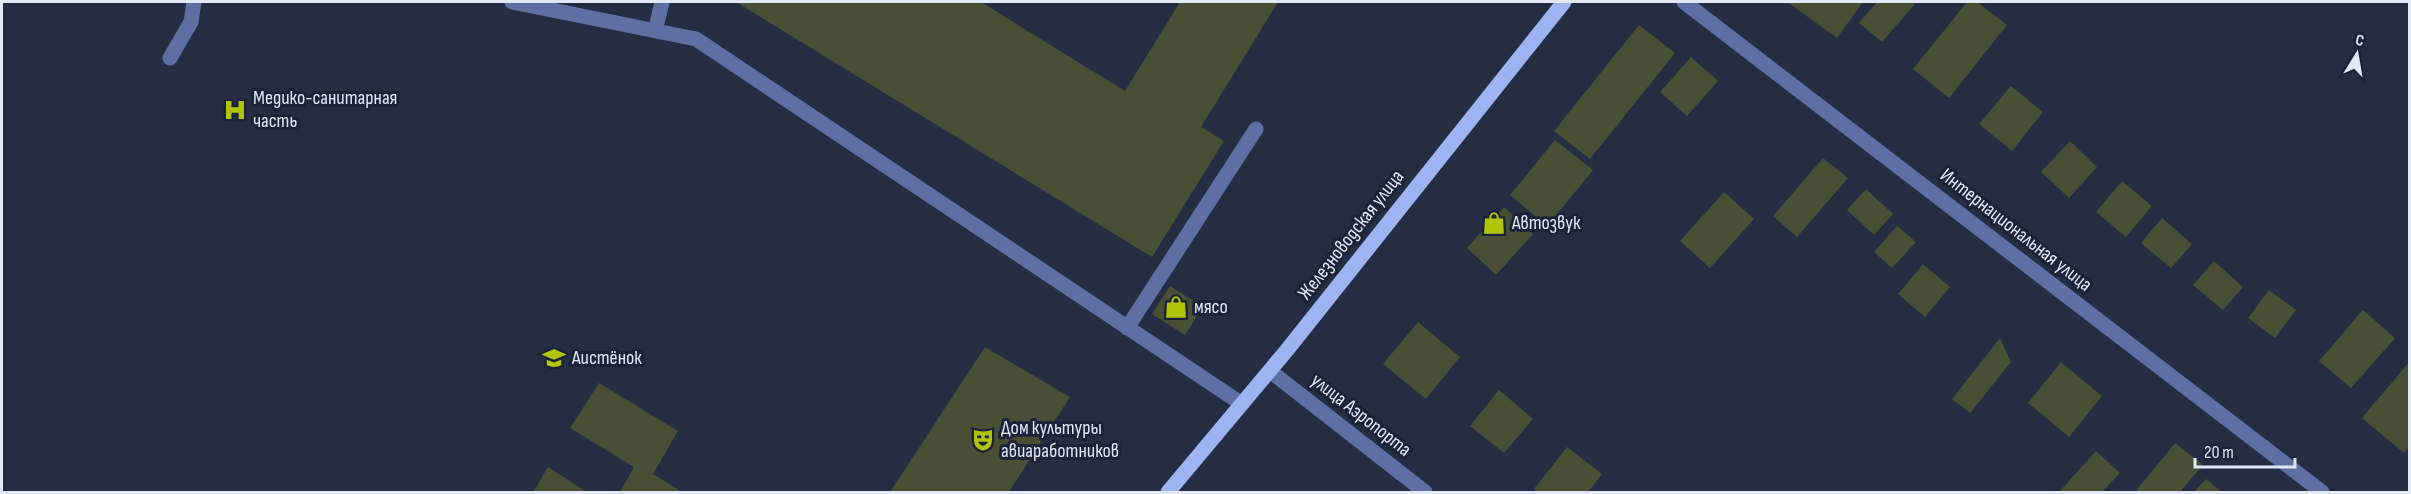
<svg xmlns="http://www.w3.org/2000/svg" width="2411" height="494" font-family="'Sofia Sans Condensed',sans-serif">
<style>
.building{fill:#494e34}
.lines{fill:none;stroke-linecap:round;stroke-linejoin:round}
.minor{stroke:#5e6fa3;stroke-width:15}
.major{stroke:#9db3f2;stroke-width:15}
.labels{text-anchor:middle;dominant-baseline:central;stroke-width:6;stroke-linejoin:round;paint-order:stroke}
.poi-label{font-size:20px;fill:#e3e8f7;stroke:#1c2338;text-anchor:start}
.street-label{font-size:20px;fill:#e3e8f7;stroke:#1c2338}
</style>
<rect width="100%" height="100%" fill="#252d43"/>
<!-- building -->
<path class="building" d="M736,2H981L1125,91L1180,2H1278L1201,127L1224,141L1152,257Z
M1787,2H1863L1837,38Z
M1877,2H1911L1915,4L1882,42L1859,23Z
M1967,2H1977L2007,25L1949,98L1913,69Z
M1639,25L1675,53L1590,159L1554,131Z
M1691,57L1718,81L1687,116L1660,92Z
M2011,86L2043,112L2012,151L1979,124Z
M1555,140L1593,170L1547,226L1510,195Z
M2070,141L2097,167L2069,198L2041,172Z
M1823,158L1848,178L1797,237L1773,216Z
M2122,181L2152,206L2126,237L2096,212Z
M1866,189L1893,214L1874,235L1847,210Z
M1724,192L1754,219L1710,268L1680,241Z
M1504,207L1533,234L1496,275L1467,248Z
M2162,218L2192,244L2171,268L2141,243Z
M1897,226L1916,242L1892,268L1874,252Z
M2214,261L2243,287L2223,310L2193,285Z
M1923,264L1950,287L1925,317L1898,294Z
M1170,286L1203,307L1185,335L1152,314Z
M2269,290L2296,310L2275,338L2248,318Z
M2363,310L2395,338L2351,388L2319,361Z
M1418,322L1460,357L1426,399L1383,364Z
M2000,338L2011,362L1970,413L1952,399Z
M985,347L1070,397L1009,492H890Z
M2410,361V446L2404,453L2362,418Z
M2061,362L2102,396L2069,437L2028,403Z
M599,383L678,431L653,474L682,492H620L634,467L570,428Z
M1499,390L1533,419L1504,453L1470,426Z
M2175,443L2203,465L2180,492H2135Z
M1567,447L1602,474L1588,492H1538L1534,489Z
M2096,451L2120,473L2102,492H2059Z
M548,467L587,492H533Z
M2206,479L2222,492H2194Z"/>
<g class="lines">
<!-- minor -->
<path class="minor" d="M512,2L696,39L1242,404
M1684,2L2322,492
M655,31L662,2
M170,58L191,22L194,2
M1127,328L1256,129
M1270,371L1425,492"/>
<!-- major -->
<path class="major" d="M1168,492L1287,350L1564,2"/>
</g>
<!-- icons -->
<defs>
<g id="hospital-bare" transform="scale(1.8)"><path d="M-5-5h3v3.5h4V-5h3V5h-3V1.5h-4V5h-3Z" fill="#afc505" stroke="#1c2338" stroke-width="2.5" paint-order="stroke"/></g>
<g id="shop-bare" transform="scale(1.8)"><path d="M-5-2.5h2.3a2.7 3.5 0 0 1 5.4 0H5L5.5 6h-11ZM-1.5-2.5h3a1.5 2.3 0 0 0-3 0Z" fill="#afc505" stroke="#1c2338" stroke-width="2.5" paint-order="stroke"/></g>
<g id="school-bare" transform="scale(1.8)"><path d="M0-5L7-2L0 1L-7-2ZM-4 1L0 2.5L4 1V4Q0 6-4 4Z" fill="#afc505" stroke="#1c2338" stroke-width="2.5" paint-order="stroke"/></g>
<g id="theatre-bare" transform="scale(1.8)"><path d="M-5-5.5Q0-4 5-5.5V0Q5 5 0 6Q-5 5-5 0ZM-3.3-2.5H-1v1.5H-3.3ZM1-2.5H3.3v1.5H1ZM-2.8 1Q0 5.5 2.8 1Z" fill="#afc505" stroke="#1c2338" stroke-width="2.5" paint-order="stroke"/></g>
</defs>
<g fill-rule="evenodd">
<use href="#hospital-bare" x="235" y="110"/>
<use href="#shop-bare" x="1494" y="223"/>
<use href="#shop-bare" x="1176" y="307"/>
<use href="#school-bare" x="554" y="358"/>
<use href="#theatre-bare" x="983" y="440"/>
</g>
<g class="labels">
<!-- poi labels -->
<g class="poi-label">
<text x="253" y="98">Медико-санитарная<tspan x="253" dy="23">часть</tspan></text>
<text x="1512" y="223">Автозвук</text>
<text x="1194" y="307">мясо</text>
<text x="572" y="358">Аистёнок</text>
<text x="1001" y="428">Дом культуры<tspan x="1001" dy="23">авиаработников</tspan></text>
</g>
<!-- street labels -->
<g class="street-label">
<text transform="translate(2016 230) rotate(38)">Интернациональная улица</text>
<text transform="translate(1351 235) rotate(-52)">Железноводская улица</text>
<text transform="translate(1361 415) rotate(38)">улица Аэропорта</text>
</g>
</g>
<!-- border -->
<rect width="2411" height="494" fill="none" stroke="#e3e8f7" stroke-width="6"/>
<!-- north arrow -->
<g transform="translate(2357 54) rotate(11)" stroke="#1c2338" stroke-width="4.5" paint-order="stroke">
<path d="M0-4.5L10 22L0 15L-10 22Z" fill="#e3e8f7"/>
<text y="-9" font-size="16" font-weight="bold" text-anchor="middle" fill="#e3e8f7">С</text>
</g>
<!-- scale -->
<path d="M2195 458v9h100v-9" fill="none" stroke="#e3e8f7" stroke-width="3"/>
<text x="2204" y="458" font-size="18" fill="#e3e8f7" stroke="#1c2338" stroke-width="4.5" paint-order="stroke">20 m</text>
</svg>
